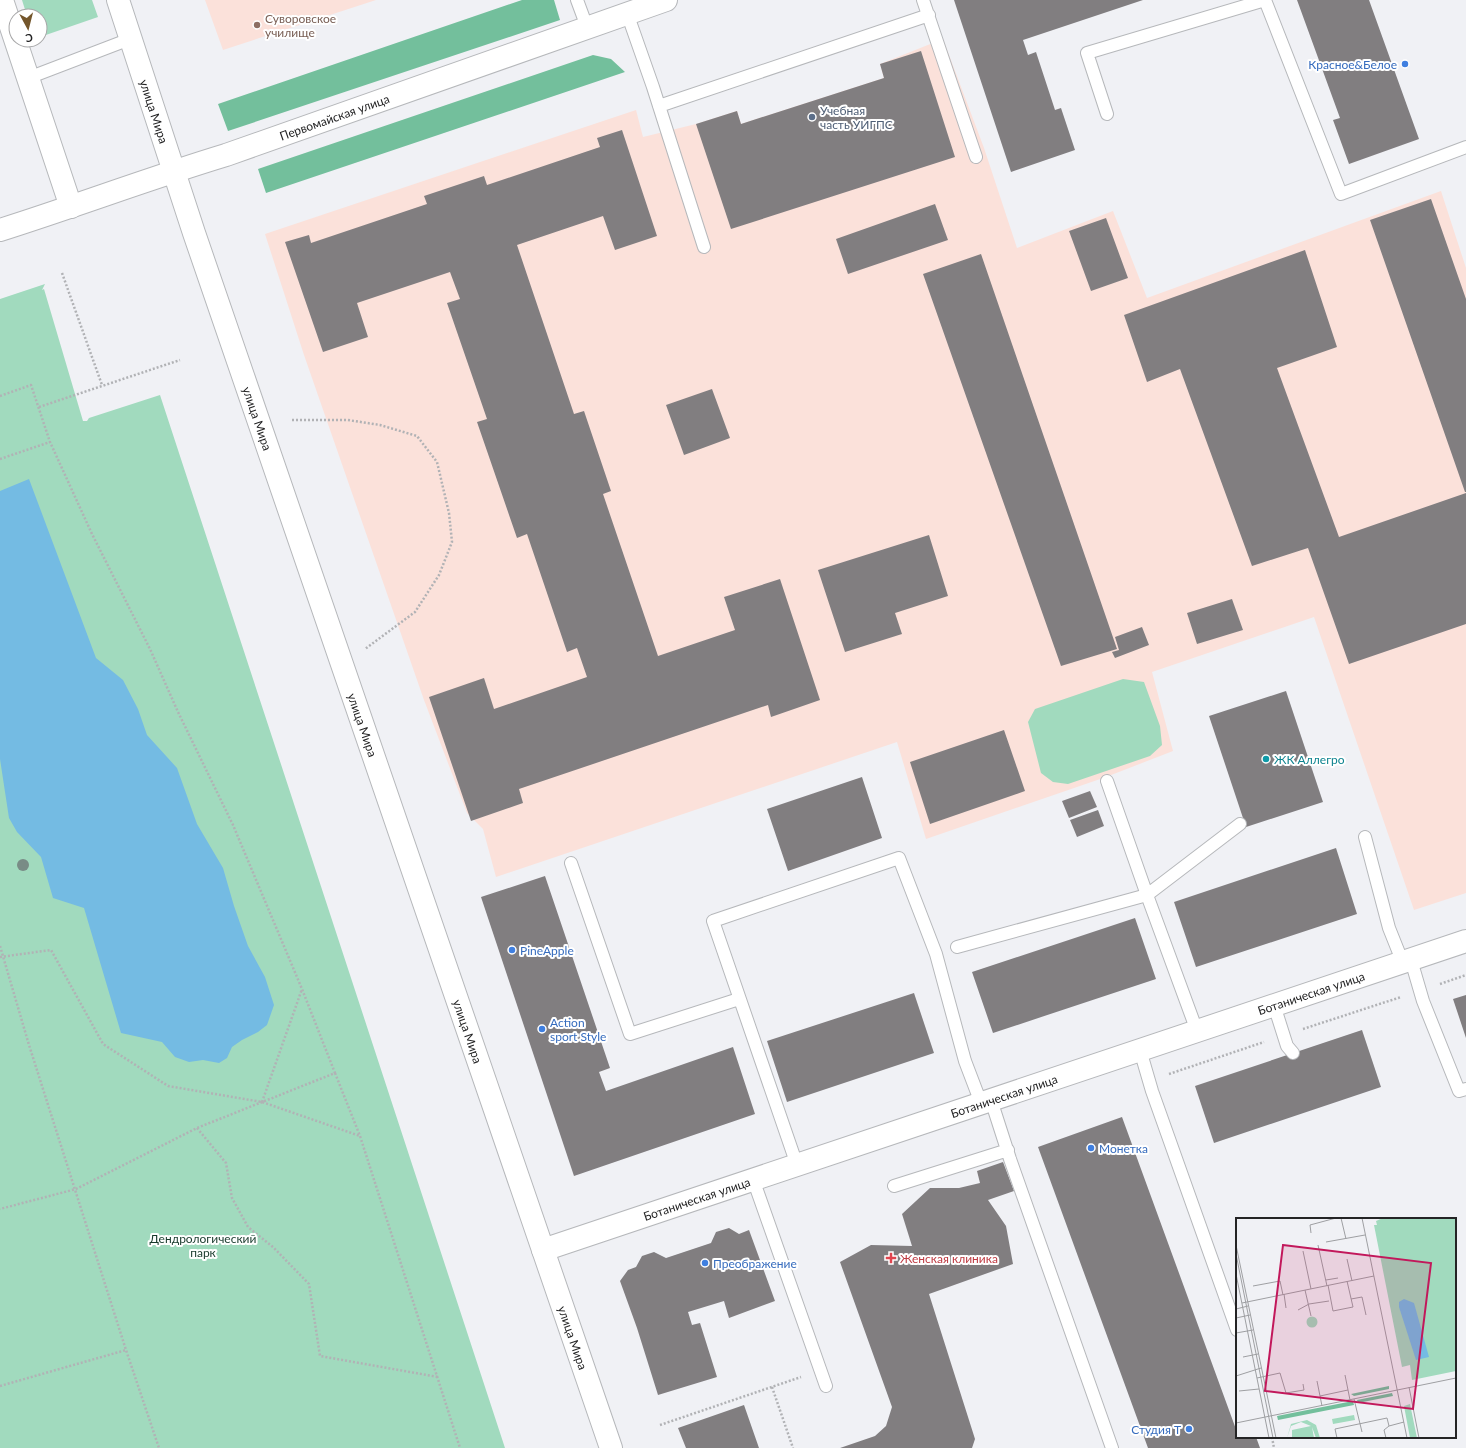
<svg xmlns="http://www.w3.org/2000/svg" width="1466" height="1448" font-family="Lato,sans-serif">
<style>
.education{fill:#fbe1da}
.green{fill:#a1dabe}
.forest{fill:#73bf9c}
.water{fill:#74bbe3}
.building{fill:#817e80}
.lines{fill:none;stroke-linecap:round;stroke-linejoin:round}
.lane-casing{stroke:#b6b8bb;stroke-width:14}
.street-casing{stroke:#b6b8bb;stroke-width:24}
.secondary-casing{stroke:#b6b8bb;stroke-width:24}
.path{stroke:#b1b2b5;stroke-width:2.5;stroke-dasharray:2 2;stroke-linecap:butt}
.lane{stroke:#fff;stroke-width:12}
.street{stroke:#fff;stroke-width:22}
.secondary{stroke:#fff;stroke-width:22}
.tree{fill:#798c86}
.education-dot{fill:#8d6e63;stroke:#fff;stroke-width:1.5}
.shop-dot{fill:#3f7fe0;stroke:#fff;stroke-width:1.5}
.service-dot{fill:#5c6f8a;stroke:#fff;stroke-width:1.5}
.culture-dot{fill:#0f9aa8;stroke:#fff;stroke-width:1.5}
.health-dot{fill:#e0444e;stroke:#fff;stroke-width:1.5}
.labels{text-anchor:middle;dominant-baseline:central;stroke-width:4;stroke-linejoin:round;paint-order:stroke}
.education-label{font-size:12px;fill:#785e54;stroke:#fff;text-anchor:start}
.shop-label{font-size:12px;fill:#366cbe;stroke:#fff;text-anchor:start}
.service-label{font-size:12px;fill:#4e5e75;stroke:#fff;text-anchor:start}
.street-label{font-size:12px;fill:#242425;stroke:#fff}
.culture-label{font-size:12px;fill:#0d838f;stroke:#fff;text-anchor:start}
.park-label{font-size:12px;fill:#183a2c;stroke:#fff}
.health-label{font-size:12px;fill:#be3a42;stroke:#fff;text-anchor:start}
.inset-road{fill:none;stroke:#9e9fa2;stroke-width:1}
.view{fill:#c2185b;fill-opacity:0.15;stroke:#c2185b;stroke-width:2}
.inset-edge{fill:none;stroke:#242425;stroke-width:2}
</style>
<rect width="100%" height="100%" fill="#f0f1f5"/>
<!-- education -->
<path class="education" d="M205,0H376L223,50Z
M943,39L984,148L1017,248L1113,211L1147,298L1441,191L1466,268V893L1414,910L1314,617L1152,672L1173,751L1106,777L926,839L897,742L496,877L483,829L467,813L424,700L304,355L265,234L636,110L643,137L696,124L737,111L741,124L884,78L880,64Z"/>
<!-- green -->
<path class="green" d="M22,0H92L98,17L40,37V16H27Z
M45,284L42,290L44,289L83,421H87L89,418L160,395L505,1448H0V299Z
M1123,679L1144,682L1160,726L1162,745L1150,756L1068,784L1053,782L1041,773L1028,722L1035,709Z"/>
<!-- forest -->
<path class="forest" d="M522,0H554L560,20L228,131L218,104Z
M593,55L611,59L625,72L266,193L258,169Z"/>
<!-- water -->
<path class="water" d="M29,479L96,658L123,680L138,709L147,735L177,768L197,824L223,868L234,906L248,946L265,977L274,1005L267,1025L258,1032L242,1040L232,1047L227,1058L219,1063L203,1060L189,1062L175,1057L162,1042L121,1033L84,908L53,898L41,857L17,832L9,818L0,759V491Z"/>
<!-- building -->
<path class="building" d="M954,0H1143L1023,40L1028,55L1036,52L1055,110L1061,108L1075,150L1011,172Z
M1297,0H1369L1419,139L1349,164L1333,120L1340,118Z
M921,51L955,157L731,229L696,124L737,111L741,124L884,78L880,64Z
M622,130L657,236L615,250L603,216L517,245L574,414L584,411L611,491L603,494L658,656L735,630L724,597L780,579L820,700L771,717L768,705L519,789L523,803L471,821L429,697L484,678L494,709L587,677L577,648L567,652L527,534L517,538L477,422L487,419L447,303L460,299L450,272L357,303L368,337L323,352L285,242L309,235L311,243L427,204L424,196L484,176L487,185L600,147L597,138Z
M1431,199L1466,299V492H1465L1370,220Z
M935,204L948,240L848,274L836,239Z
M1106,218L1128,278L1091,291L1069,231Z
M1305,250L1337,347L1277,368L1339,537L1466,493V624L1349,664L1308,548L1252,566L1180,369L1147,382L1124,315Z
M981,254L1117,649L1061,666L923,274Z
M712,389L730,438L684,455L666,405Z
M929,535L948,596L895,613L902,634L845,652L818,570Z
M1232,599L1243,630L1197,644L1187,613Z
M1142,627L1149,645L1115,658L1112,652L1119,650L1115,637Z
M1286,691L1323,802L1246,827L1209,716Z
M1004,730L1025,791L930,824L910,762Z
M862,777L882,838L788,871L767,809Z
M1090,791L1097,807L1069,818L1062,801Z
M1098,810L1104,826L1077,837L1070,820Z
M1336,848L1357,914L1196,967L1174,902Z
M545,876L610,1068L599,1072L606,1091L733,1047L755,1114L574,1176L481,897Z
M1135,918L1156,979L993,1033L972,972Z
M914,993L934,1053L787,1102L767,1041Z
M1466,995V1038L1453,999Z
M1362,1030L1381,1087L1214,1143L1195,1086Z
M1122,1117L1237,1432V1437H1239L1240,1439L1246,1437H1256L1260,1448H1148L1038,1147Z
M1003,1162L1014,1191L988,1200L1006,1226L1013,1264L929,1294L975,1439L972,1448H840L875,1436L886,1426L892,1407L840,1262L871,1245L912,1246L902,1214L930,1188H959L980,1183L977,1171Z
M729,1228L739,1234L749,1230L775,1301L729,1318L724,1301L688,1312L692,1325L700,1323L717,1377L658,1395L637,1328L620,1281L628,1270L636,1267L642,1256L654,1252L666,1258L711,1243L716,1232Z
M744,1405L759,1448H686L678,1428Z"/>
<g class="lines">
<!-- lane casing -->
<g class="lane-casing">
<path id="lane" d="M577,0L587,27
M923,0L976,157
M627,13L653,87L704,247
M28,78L130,39
M659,106L929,15
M1107,114L1087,53L1265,0L1341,194L1466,147
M1107,781L1147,895L1197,1031
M1365,837L1389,928L1403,963
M571,863L630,1034L739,999
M957,947L1147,895L1240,824
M1411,960L1423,1001L1459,1091L1466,1089
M1274,1005L1287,1046L1293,1053
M1140,1050L1152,1091L1237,1330
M991,1100L1010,1159L1112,1448
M797,1165L713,921L899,858L936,954L965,1061L981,1103
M753,1179L826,1386
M894,1186L1008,1150"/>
</g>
<!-- street casing -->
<g class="street-casing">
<g id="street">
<path id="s1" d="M543,1250L1466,941"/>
</g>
</g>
<!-- secondary casing -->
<g class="secondary-casing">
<g id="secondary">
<path d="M2,0L71,207"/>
<path id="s2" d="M118,0L194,233L611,1448"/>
<path id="s3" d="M0,230C76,206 150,178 226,155L666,0"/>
</g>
</g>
<!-- path -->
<path class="path" d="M62,273L102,385
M0,396L31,385L50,442L92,534L150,649L178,712L233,825L302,989L335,1073L197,1128L76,1189L0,1209
M39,407L180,360
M292,420H348L380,425L417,436L437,462L449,513L452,542L439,575L415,612L365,649
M0,459L50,442
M0,946L29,1045L126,1350L159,1448
M0,957L51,950L103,1044L168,1086L262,1102L360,1136
M1440,984L1466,975
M1303,1029L1401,997
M335,1073L360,1136L460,1448
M1169,1074L1264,1042
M262,1102L302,989
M197,1128L226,1163L232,1198L248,1227L273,1247L309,1284L320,1356L438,1377
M0,1386L126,1350
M772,1387L793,1448
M660,1425L801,1377
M1272,1437L1274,1448"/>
<!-- lane -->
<use href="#lane" class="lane"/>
<!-- street -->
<use href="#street" class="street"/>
<!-- secondary -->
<use href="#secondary" class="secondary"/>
</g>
<!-- trees -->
<circle class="tree" cx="23" cy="865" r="6"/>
<!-- markers -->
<circle class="education-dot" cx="257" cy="25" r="4"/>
<g class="shop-dot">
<circle cx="1405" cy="64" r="4"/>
<circle cx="512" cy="950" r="4"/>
<circle cx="542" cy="1029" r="4"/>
<circle cx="1091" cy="1148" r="4"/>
<circle cx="705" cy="1263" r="4"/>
<circle cx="1189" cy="1429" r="4"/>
</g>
<circle class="service-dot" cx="812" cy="117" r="4"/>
<circle class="culture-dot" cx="1266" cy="759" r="4"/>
<path class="health-dot" d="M889 1252h4v4h4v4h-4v4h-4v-4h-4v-4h4z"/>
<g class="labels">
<!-- education labels -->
<g class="education-label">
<text x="265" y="18">Суворовское<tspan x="265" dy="14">училище</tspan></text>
</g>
<!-- shop labels -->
<g class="shop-label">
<text x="1397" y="64" text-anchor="end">Красное&amp;Белое</text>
<text x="520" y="950">PineApple</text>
<text x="550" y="1022">Action<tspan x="550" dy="14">sport Style</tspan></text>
<text x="1099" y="1148">Монетка</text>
<text x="713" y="1263">Преображение</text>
<text x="1181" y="1429" text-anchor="end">Студия Т</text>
</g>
<!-- service labels -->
<g class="service-label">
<text x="820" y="110">Учебная<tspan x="820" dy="14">часть УИГПС</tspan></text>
</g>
<!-- street labels -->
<g class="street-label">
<text stroke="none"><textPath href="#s2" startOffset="117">улица Мира</textPath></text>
<text stroke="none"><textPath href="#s3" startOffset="353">Первомайская улица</textPath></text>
<text stroke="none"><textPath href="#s2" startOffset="441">улица Мира</textPath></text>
<text stroke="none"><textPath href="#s2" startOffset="765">улица Мира</textPath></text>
<text stroke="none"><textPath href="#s1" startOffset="810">Ботаническая улица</textPath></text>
<text stroke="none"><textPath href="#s2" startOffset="1089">улица Мира</textPath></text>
<text stroke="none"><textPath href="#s1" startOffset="486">Ботаническая улица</textPath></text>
<text stroke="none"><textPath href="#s1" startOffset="162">Ботаническая улица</textPath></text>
<text stroke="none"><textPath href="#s2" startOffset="1413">улица Мира</textPath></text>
</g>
<!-- culture labels -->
<g class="culture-label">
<text x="1274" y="759">ЖК Аллегро</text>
</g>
<!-- park labels -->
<g class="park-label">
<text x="203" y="1238">Дендрологический<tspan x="203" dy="14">парк</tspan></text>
</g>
<!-- health labels -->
<g class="health-label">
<text x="900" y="1258">Женская клиника</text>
</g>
</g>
<!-- overview -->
<g transform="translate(1236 1218)">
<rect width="220" height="220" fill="#f0f1f5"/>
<path d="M147,0H220V153L176,162L174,147L166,149L138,7H141L140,3ZM70.5 104a5.5 5.5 0 1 1 11 0a5.5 5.5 0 1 1-11 0ZM174,186L181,220H174L168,188ZM118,197L119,202L97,206L96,201ZM71,202L80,207L84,220H80L76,209L78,220H56V212L75,208L65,204L55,208L51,220L55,206Z" fill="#a1dabe"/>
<path d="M153,168V171L118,178L115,176ZM156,175L157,178L122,185L121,182ZM117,183L118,187L42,202L41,198Z" fill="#73bf9c"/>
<path d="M168,81L178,85L193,139L180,142L163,89V84Z" fill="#74bbe3"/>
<path class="inset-road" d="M105,0L110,21M126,0L171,220M75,15L74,7L100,0M90,24L129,17M0,27L40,220M82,27L91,68M67,33L75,71M0,36L37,220M111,41L116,63M0,56L33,220M90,62L102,60M92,67L97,93L117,89L111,63M17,68L44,63L47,77M69,72L75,98M48,76L50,90M115,81L126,79L130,97M6,85L138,58M0,91L12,88M62,92L73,86L93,83M0,100L14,97M0,115L17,112M7,139L22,136M109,157L114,182M0,158L25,150M21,160L44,155L50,175L68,172L67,166M81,163L86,188M173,169L183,220M3,173L23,171M84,178L112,172M118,181L126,214M0,205L220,160M101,220L99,211L151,200L153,208M150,220L148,212L153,208L168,204"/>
<path class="view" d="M47,27L195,45L177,191L29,173Z"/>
<rect width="220" height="220" class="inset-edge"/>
</g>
<!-- north arrow -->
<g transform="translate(28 28) rotate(173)"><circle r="19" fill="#ffffff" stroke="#a7a7a8"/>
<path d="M0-3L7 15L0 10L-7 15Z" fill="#74562b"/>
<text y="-6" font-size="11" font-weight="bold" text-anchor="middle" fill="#242425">С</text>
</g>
</svg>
